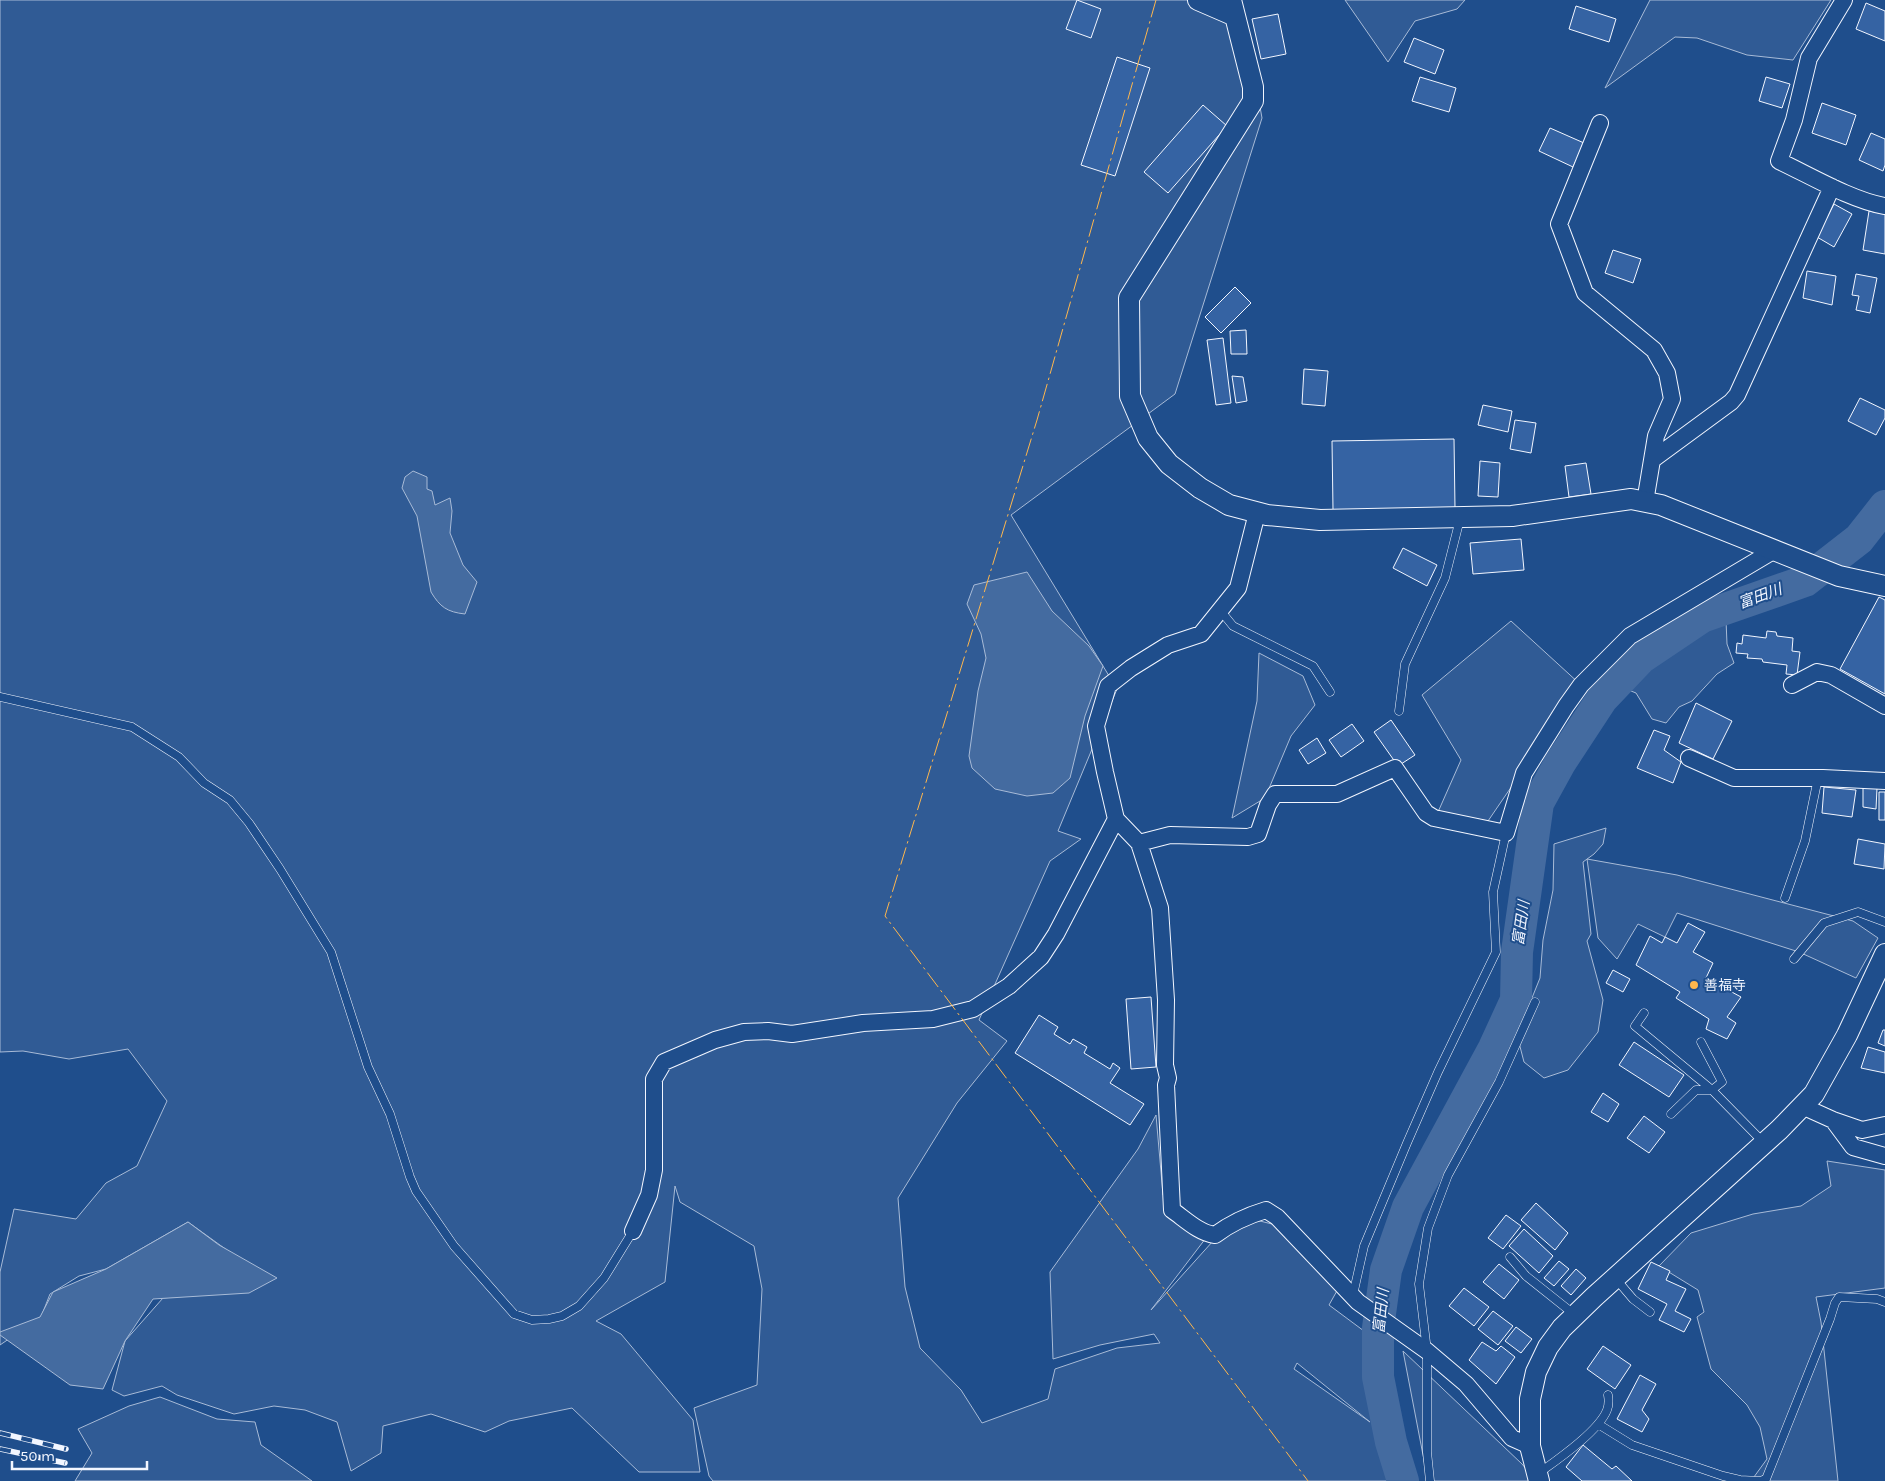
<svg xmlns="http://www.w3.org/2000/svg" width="1885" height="1481" font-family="Karla,'Noto Sans JP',sans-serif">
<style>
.built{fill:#305b95;stroke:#a8bbd7;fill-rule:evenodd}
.water{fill:#446ba0;stroke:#a8bbd7}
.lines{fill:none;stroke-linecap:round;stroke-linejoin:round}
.river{stroke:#446ba0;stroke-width:32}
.building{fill:#3563a3;stroke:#f2f6ff}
.service-casing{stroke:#f2f6ff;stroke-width:9}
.minor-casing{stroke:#f2f6ff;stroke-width:18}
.tertiary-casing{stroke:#f2f6ff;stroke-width:22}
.service{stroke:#1f4e8c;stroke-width:8}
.minor{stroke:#1f4e8c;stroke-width:16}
.tertiary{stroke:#1f4e8c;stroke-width:20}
.rail-casing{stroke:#f2f6ff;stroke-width:5.5}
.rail{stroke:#1f4e8c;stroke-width:4;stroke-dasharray:11;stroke-linecap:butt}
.power{stroke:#ffb74d;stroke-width:1;stroke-dasharray:18 4 2.5 4;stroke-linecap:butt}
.poi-dot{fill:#ffb74d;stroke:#1f4e8c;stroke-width:2}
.labels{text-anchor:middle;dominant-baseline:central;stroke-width:4;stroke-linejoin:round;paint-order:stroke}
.poi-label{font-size:14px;fill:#f2f6ff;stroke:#1f4e8c;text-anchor:start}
.water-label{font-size:15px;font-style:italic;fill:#f2f6ff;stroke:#1f4e8c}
</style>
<rect width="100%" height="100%" fill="#1f4e8c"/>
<!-- built -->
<path class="built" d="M0,0H1241L1262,118L1175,394L1011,515L1117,689L1058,831L1081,839L1050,861L979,1020L1007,1041L957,1103L898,1198L905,1287L920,1348L961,1390L982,1423L1048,1399L1055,1369L1117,1348L1160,1343L1154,1334L1100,1345L1053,1359L1050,1272L1138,1149L1156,1115L1163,1195L1189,1224L1209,1234L1151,1310L1213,1241L1244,1217L1276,1225L1338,1289L1329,1305L1364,1331L1379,1429L1398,1465L1400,1481H713L709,1476L694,1408L757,1385L762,1289L754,1246L680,1202L675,1186L665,1282L596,1321L621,1334L693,1420L700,1472H639L572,1408L509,1421L485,1432L431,1414L383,1426L381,1453L351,1471L337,1422L305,1410L274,1406L234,1414L177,1395L162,1386L124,1396L112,1390L125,1341L163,1298L195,1295L231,1253L188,1222L106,1269L79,1276L50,1294L41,1317L0,1345V1272L14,1209L76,1219L106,1183L137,1166L167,1101L128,1049L69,1059L23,1051L0,1052ZM1297,1363L1370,1422L1294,1369Z
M1345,0H1465L1457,9L1415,21L1388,62Z
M1650,0H1831L1793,60L1747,55L1697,38L1675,37L1605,88Z
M1711,618L1726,620L1727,644L1734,663L1717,674L1692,701L1679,707L1666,723L1652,719L1636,693L1626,689L1653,660Z
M1511,621L1581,685L1488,821L1438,812L1461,760L1422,695Z
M1259,653L1303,676L1315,705L1291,736L1265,798L1232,818L1257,701Z
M1606,828L1603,844L1594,854L1583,862L1591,934L1587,941L1603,1000L1598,1032L1568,1070L1544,1078L1524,1062L1517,1035L1540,978L1543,940L1553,890L1554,844Z
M1587,859L1677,875L1853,921L1878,938L1856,978L1799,952L1677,913L1665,937L1638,924L1617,959L1598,938Z
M1827,1161L1885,1170V1288L1816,1297L1821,1322L1838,1481H1751L1767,1459L1760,1427L1747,1405L1711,1369L1697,1317L1704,1312L1698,1290L1659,1266L1691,1233L1753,1214L1801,1206L1831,1186Z
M1403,1351L1522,1464L1527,1470L1530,1481H1428Z
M160,1397L217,1419L255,1422L261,1445L312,1481H75L92,1453L78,1429L129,1406Z"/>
<!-- water -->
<path class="water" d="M413,471L427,477V489L432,491L435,505L450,498L452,511L450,533L463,565L477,582L465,614C447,612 440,607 431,592L417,516L402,488L405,477Z
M1027,572L1052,611L1089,646L1103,666L1085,716L1070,778L1053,793L1027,796L995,789L972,768L969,756L978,691L986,658L981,634L967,604L974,585Z
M188,1222L219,1245L277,1278L249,1293L153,1299L125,1341L103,1389L70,1385L0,1335V1332L40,1317L53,1292L106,1269Z"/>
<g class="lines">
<!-- river -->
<path class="river" d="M1403,1481L1391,1442L1378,1377V1328L1386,1270L1408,1207L1494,1048L1516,1000L1517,952L1538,803L1560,763L1602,699L1641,658L1702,617L1805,581L1859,539L1885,506"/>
</g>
<!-- building -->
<path class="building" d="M1077,0L1101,9L1091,38L1066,29Z
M1866,3L1885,11V41L1856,29Z
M1576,6L1616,19L1609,42L1569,29Z
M1278,14L1286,54L1261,59L1252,19Z
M1414,38L1444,50L1435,74L1404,62Z
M1117,57L1150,68L1115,176L1081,165Z
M1420,77L1456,88L1449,112L1412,101Z
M1766,77L1790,84L1782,108L1759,101Z
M1822,103L1856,115L1846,145L1812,133Z
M1203,105L1227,126L1168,193L1144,172Z
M1550,128L1584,143L1573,167L1539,151Z
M1871,133L1885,139V165L1883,171L1859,160Z
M1834,204L1852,214L1834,247L1817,237Z
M1869,211L1885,214V254L1863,250Z
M1613,250L1641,259L1633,283L1605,273Z
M1807,271L1836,276L1832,305L1803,298Z
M1856,274L1877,278L1870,313L1856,310L1859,296L1852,295Z
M1235,287L1251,303L1221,333L1205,317Z
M1246,330L1247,354H1231L1230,331Z
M1223,338L1231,403L1216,405L1207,340Z
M1304,369L1328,371L1325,406L1302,404Z
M1232,376L1243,377L1247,401L1236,403Z
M1860,398L1885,410V418L1876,435L1848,421Z
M1483,405L1512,411L1508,432L1478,425Z
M1515,420L1536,423L1531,453L1510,449Z
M1454,439L1455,508L1333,510L1332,441Z
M1480,461L1500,463L1498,497L1478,496Z
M1586,463L1591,494L1569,497L1565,466Z
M1521,539L1524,570L1473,574L1470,543Z
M1403,548L1437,565L1427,586L1393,568Z
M1879,597L1885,600V694L1840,669Z
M1767,631L1776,632L1777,636L1793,638L1792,651L1800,652L1797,675L1786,674L1787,665L1763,662L1762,659L1747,658L1748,654L1736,653L1737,643L1742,644L1743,635L1766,638Z
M1696,703L1732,721L1713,759L1679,743Z
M1391,720L1415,755L1398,766L1374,732Z
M1352,724L1364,741L1341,757L1329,740Z
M1654,730L1670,736L1664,750L1681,762L1673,783L1637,768Z
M1317,738L1326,753L1308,764L1299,750Z
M1824,787L1856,790L1852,817L1822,813Z
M1863,788H1877L1876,809L1863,807Z
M1879,792H1885V820H1879Z
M1858,839L1885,844L1884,869L1854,864Z
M1688,923L1705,932L1693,952L1713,963L1706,978L1741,997L1727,1017L1736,1023L1727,1039L1706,1029L1709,1019L1676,998L1680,992L1636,965L1650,936L1662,943L1665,937L1677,943Z
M1613,970L1630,979L1623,992L1606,983Z
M1151,997L1156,1067L1131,1069L1126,999Z
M1039,1015L1058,1027L1054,1034L1070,1044L1073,1039L1087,1047L1084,1053L1110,1069L1113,1063L1120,1068L1110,1083L1144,1104L1130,1125L1015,1053Z
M1883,1030H1885V1046L1878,1043Z
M1634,1042L1684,1075L1669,1097L1619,1065Z
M1868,1047L1885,1052V1073L1861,1068Z
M1603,1093L1619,1104L1608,1122L1591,1112Z
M1644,1116L1665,1132L1649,1153L1627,1138Z
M1536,1203L1568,1233L1555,1250L1521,1220Z
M1506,1215L1521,1226L1503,1249L1488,1238Z
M1524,1229L1553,1256L1539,1273L1509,1246Z
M1559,1261L1569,1269L1554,1286L1544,1278Z
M1651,1262L1670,1271L1666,1280L1686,1289L1675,1311L1691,1319L1684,1332L1659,1320L1667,1304L1638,1289Z
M1499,1264L1519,1280L1504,1299L1483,1282Z
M1576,1269L1586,1278L1571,1295L1561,1286Z
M1464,1288L1489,1307L1474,1326L1449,1306Z
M1493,1311L1513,1326L1498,1345L1478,1329Z
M1516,1327L1532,1339L1521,1353L1505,1341Z
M1482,1342L1496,1351L1501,1346L1515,1357L1496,1384L1469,1360Z
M1603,1346L1631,1365L1615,1389L1587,1369Z
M1640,1375L1656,1384L1642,1410L1649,1419L1642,1432L1617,1419Z
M1583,1445L1612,1469L1616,1466L1632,1481H1582L1566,1467Z"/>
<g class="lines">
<!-- service casing -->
<g class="service-casing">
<path id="service" d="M1220,610L1233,626L1313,666L1330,692
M0,697L132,727L179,757L204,783L230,800L249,823L280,869L331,952L368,1067L390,1114L410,1177L416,1191L454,1246L514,1314L532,1320L549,1319L562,1316L579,1306L604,1278L633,1231
M1399,711L1405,664L1445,578L1460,519
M1785,898L1805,841L1818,778
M1794,959L1824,923L1858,912L1885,922
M1644,1013L1635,1026L1712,1090L1764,1143
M1671,1114L1696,1090H1712L1722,1082L1701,1042
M1510,1257L1526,1276L1575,1315
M1616,1279L1633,1299L1650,1312
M1353,1295L1364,1246L1407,1143L1438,1072L1496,952L1493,892L1506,833
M1598,1424L1632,1445L1723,1476L1740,1480L1760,1481L1766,1479L1830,1319L1835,1303L1839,1297L1877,1299L1885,1302
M1539,1473C1557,1460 1599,1431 1607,1410C1609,1405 1609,1401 1608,1395
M1430,1481L1427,1452V1351L1419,1284L1428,1228L1448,1175L1499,1082L1535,1002"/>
</g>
<!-- minor casing -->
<g class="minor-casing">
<path id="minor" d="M1844,0L1809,58L1794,120L1779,161C1809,175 1853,201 1885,206
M1600,123L1559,224L1585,293L1654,350L1667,373L1672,399L1656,436L1645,502
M1652,460L1731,402L1737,395L1832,187
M1257,513L1238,588L1201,634L1168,645L1131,668L1108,686L1096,726L1105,772L1116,819L1139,843L1160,908L1166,1000L1165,1065L1168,1078L1166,1085L1172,1210C1185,1219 1199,1233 1215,1235C1231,1223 1246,1216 1266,1210L1277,1217L1358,1302L1427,1351L1466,1384L1512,1438L1530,1446
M1792,685L1817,672L1831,675L1885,706
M1689,758L1734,778H1823L1885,781
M1139,843L1170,835L1248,837L1258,834L1268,805L1275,794H1337L1395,768L1426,813L1434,818L1506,833L1524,773L1566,706L1581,685L1630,636L1773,551
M1802,1106L1833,1120L1862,1130L1885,1125
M1833,1120L1853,1147L1885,1156
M633,1231L649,1195L654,1170V1079L664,1062L715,1040L744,1032L768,1031L792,1034L863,1023L933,1019L973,1009L1009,986L1041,957L1056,934L1116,819"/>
</g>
<!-- tertiary casing -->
<g class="tertiary-casing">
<path id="tertiary" d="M1198,0L1235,16
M1231,0L1253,87V101L1129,298L1130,396L1148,438L1169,464L1200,488L1229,505L1267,515L1320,520L1512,516L1631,499L1661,505L1839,576L1885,586
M1539,1481L1530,1446V1399L1536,1372L1548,1347L1562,1328L1594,1297L1779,1130L1814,1094L1847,1035L1885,954"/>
</g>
<!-- service -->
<use href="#service" class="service"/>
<!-- minor -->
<use href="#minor" class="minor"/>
<!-- tertiary -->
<use href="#tertiary" class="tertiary"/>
<!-- rail casing -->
<g class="rail-casing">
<path id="rail" d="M0,1433L66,1449
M0,1449L65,1463"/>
</g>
<!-- rail -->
<use href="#rail" class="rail"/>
<!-- power -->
<path class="power" d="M1156,0L1037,420L885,916L1308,1481"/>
</g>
<!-- markers -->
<circle class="poi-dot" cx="1694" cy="985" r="5"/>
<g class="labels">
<!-- poi labels -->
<g class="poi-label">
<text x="1704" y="985">善福寺</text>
</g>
<!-- water labels -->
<g class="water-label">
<text transform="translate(1760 596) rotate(-20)">富田川</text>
<text transform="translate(1521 923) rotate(-82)">富田川</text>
<text transform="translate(1381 1311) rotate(-84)">富田川</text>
</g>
</g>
<!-- scale -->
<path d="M12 1461v8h135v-8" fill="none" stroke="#f2f6ff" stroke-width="2.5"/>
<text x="20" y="1461" font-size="15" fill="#f2f6ff" stroke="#1f4e8c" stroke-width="4" paint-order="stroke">50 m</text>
</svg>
